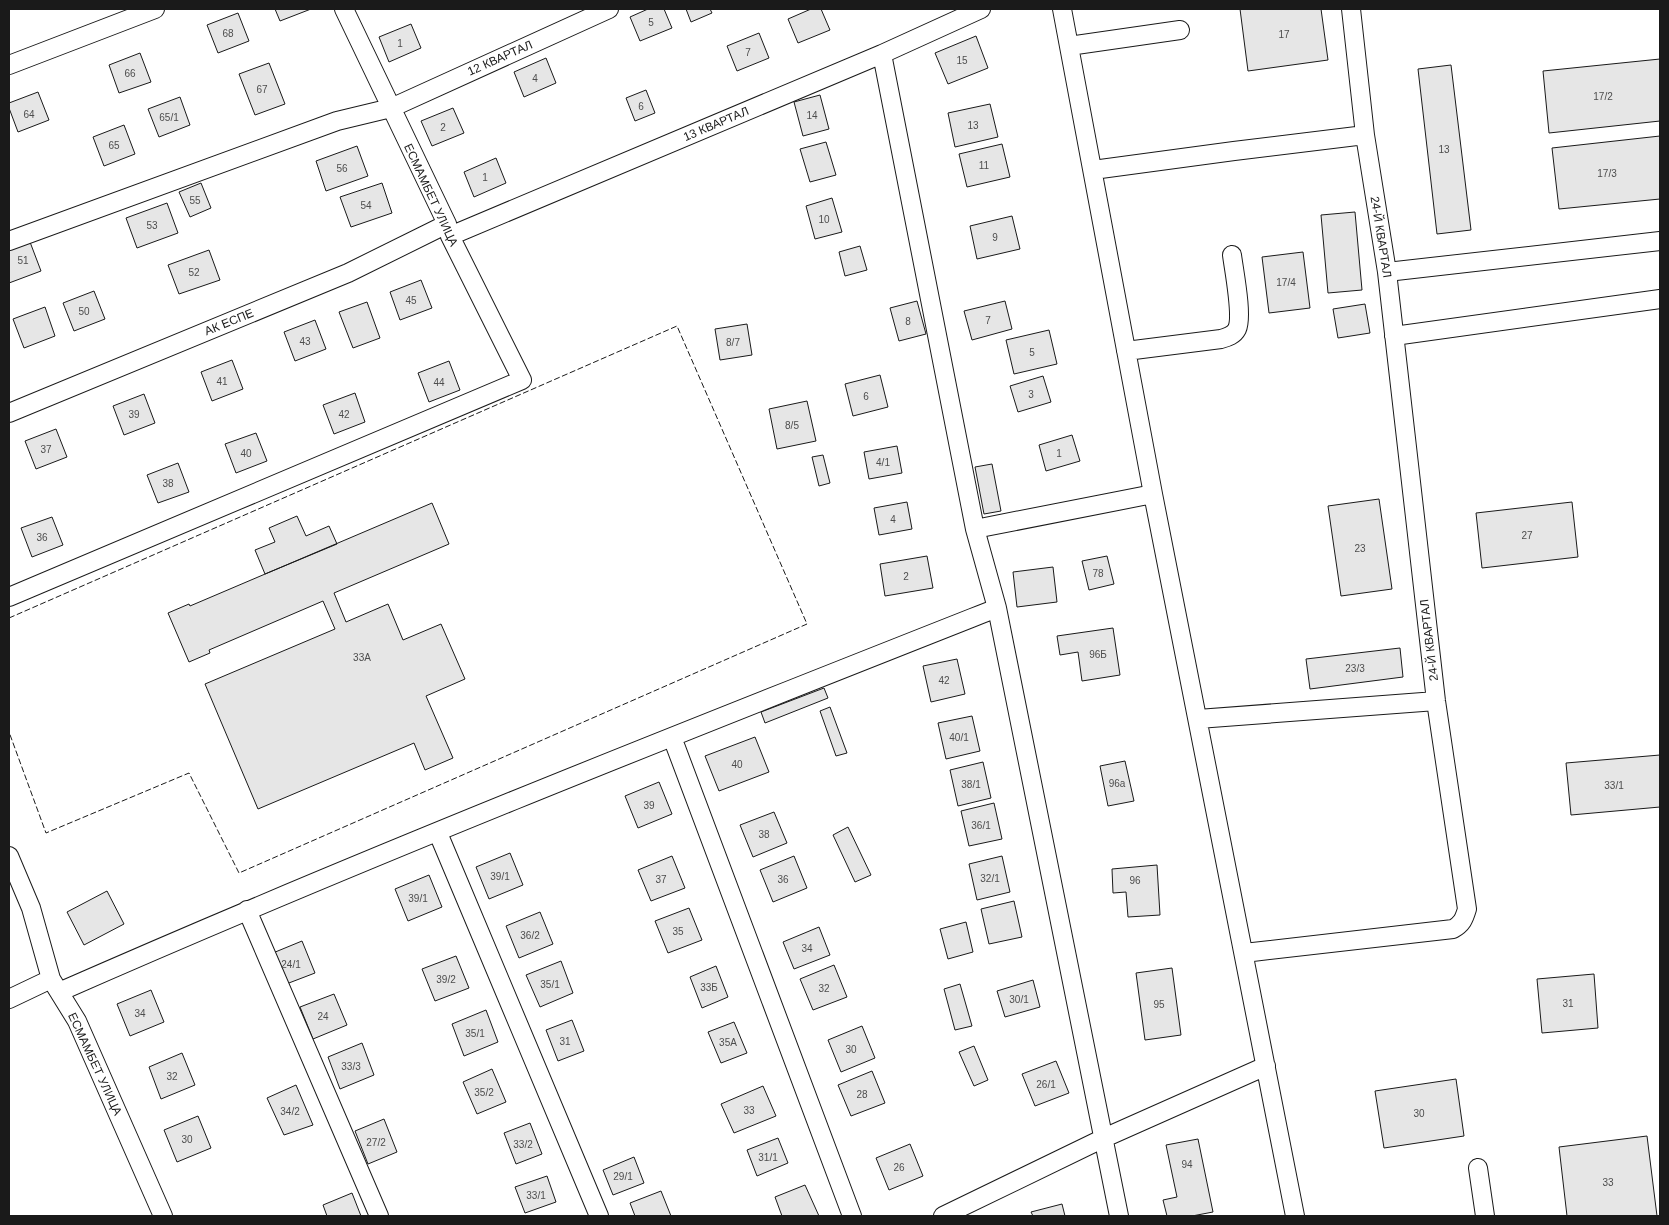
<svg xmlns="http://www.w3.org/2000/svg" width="1669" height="1225" font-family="Helvetica,sans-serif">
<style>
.building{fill:#e6e6e6;stroke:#1a1a1a}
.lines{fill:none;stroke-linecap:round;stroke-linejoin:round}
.minor-casing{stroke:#1a1a1a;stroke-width:20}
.minor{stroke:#fff;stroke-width:18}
.fence{stroke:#1a1a1a;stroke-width:1;stroke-dasharray:6 2.5;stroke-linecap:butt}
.labels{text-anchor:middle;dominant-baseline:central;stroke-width:4;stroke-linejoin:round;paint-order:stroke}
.number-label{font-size:10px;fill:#4d4d4d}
.street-label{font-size:12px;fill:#1a1a1a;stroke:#fff}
</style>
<rect width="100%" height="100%" fill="#fff"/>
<!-- building -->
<path class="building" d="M275,9H311L280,21Z
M648,9H664L672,28L640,41L630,17Z
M686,9H710L712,13L691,22Z
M811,9H821L830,30L798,43L788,19Z
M1240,9H1321L1328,60L1248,71Z
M238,13L249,41L218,53L207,25Z
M411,24L421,48L389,62L379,37Z
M759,33L769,58L737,71L727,46Z
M976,36L988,68L948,84L935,53Z
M140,53L151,82L119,93L109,65Z
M546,58L556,83L524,97L514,72Z
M1660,59V121L1549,133L1543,71Z
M269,63L285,104L255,115L239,74Z
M1451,65L1471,230L1437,234L1418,69Z
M646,90L655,113L635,121L626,98Z
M38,92L49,120L18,132L9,108V103Z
M820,95L829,129L803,136L794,102Z
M180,97L190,125L159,137L148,109Z
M990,104L998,137L955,147L948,113Z
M453,108L464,133L432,146L421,121Z
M124,125L135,154L104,166L93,137Z
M1660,136V199L1559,209L1552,148Z
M826,142L836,175L810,182L800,149Z
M1002,144L1010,177L967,187L959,154Z
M357,146L368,176L326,191L316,161Z
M496,158L506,183L474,197L464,172Z
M201,183L211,208L190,217L179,192Z
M382,183L392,213L351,227L340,197Z
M832,198L842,232L815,239L806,206Z
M167,203L178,233L137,248L126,218Z
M1355,212L1362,290L1328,293L1321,215Z
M1012,216L1020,249L977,259L970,226Z
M30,242L41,271L9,283V250Z
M860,246L867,270L845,276L839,252Z
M209,250L220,280L179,294L168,265Z
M1303,252L1310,308L1269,313L1262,257Z
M421,280L432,308L400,320L390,292Z
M94,291L105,319L74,331L63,303Z
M917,301L926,334L899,341L890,308Z
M1005,301L1012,329L972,340L964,311Z
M367,302L380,338L353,348L339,312Z
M1365,304L1370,333L1338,338L1333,309Z
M45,307L55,336L24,348L13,319Z
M315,320L326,349L295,361L284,332Z
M747,324L752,355L720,360L715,329Z
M1049,330L1057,364L1014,374L1006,340Z
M232,360L243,389L212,401L201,372Z
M449,361L460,390L429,402L418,373Z
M880,375L888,407L853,416L845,384Z
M1043,376L1051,402L1018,412L1010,386Z
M355,393L365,422L334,434L323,405Z
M144,394L155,423L124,435L113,406Z
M807,401L816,441L777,449L769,409Z
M56,429L67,457L36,469L25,441Z
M256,433L267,461L236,473L225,444Z
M1072,435L1080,461L1046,471L1039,445Z
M897,446L902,473L869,479L864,452Z
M823,455L830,483L819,486L812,457Z
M178,463L189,492L158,503L147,475Z
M992,464L1001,511L984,514L975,467Z
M1379,499L1392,589L1341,596L1328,506Z
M907,502L912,529L879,535L874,508Z
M1572,502L1578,557L1482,568L1476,513Z
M432,503L449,544L334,593L346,622L388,604L403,640L441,624L465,679L426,696L453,758L425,770L414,743L258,809L205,684L335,629L323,601L209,650L210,653L189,662L168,613L189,604L190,606Z
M297,516L306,536L329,526L337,544L265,574L255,550L275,542L269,528Z
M52,517L63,545L32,557L21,528Z
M927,556L933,588L885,596L880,564Z
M1107,556L1114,584L1089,590L1082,561Z
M1053,567L1057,602L1017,607L1013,572Z
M1113,628L1120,675L1082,681L1078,652L1060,655L1057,636Z
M1400,648L1403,677L1310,689L1306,659Z
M957,659L965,694L931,702L923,666Z
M824,688L828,698L765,723L761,712Z
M830,707L847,753L836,756L820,711Z
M972,716L980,751L946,759L938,723Z
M755,737L769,772L719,791L705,756Z
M1660,755V807L1571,815L1566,763Z
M1125,761L1134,801L1108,806L1100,766Z
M983,762L991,798L958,806L950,770Z
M659,782L672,814L638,828L625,796Z
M994,803L1002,839L969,846L961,811Z
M774,812L787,843L753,857L740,825Z
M848,827L871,875L855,882L833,835Z
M510,853L523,885L489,899L476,867Z
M672,856L685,888L651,901L638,870Z
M794,856L807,888L773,902L760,870Z
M1002,856L1010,892L977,900L969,864Z
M1157,865L1160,915L1128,917L1126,892L1113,893L1112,869Z
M429,875L442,907L408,921L395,889Z
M107,891L124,924L84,945L67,912Z
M1014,901L1022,937L989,944L981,909Z
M689,908L702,940L668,953L655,921Z
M540,912L553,944L519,958L506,926Z
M966,922L973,952L948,959L940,929Z
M819,927L830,955L794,969L783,942Z
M302,941L315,973L281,986L268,955Z
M456,956L469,988L435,1001L422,969Z
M561,961L573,993L540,1007L526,975Z
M834,965L847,997L813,1010L800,979Z
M716,966L728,997L702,1008L690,977Z
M1172,968L1181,1035L1145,1040L1136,973Z
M1594,974L1598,1028L1542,1033L1537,979Z
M1033,980L1040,1007L1005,1017L997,991Z
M960,984L972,1026L955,1030L944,989Z
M151,990L164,1022L130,1036L117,1004Z
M334,994L347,1025L313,1039L300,1007Z
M486,1010L498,1042L464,1056L452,1024Z
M572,1020L584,1051L558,1061L546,1030Z
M734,1022L747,1053L721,1063L708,1032Z
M862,1026L875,1058L841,1072L828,1040Z
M362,1043L374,1075L340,1089L328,1057Z
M974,1046L988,1080L974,1086L959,1052Z
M182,1053L195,1085L161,1099L149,1067Z
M1056,1061L1069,1093L1035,1106L1022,1074Z
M492,1069L506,1102L477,1114L463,1082Z
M872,1071L885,1103L851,1116L838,1085Z
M1456,1079L1464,1136L1384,1148L1375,1091Z
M296,1085L313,1125L284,1135L267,1098Z
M763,1086L776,1116L734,1133L721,1104Z
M198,1116L211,1148L177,1162L164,1130Z
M384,1119L397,1152L368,1164L355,1131Z
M530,1123L542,1154L516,1164L504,1133Z
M1647,1136L1657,1216H1567L1559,1147Z
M778,1138L788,1163L757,1176L747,1150Z
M1198,1139L1213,1212L1192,1216H1167L1163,1200L1177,1197L1166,1145Z
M910,1144L923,1176L889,1190L876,1158Z
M634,1157L644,1183L613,1195L603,1170Z
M547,1176L556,1202L525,1213L515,1187Z
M805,1185L819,1216H782L775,1197Z
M661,1191L671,1216H635L630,1203Z
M352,1193L361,1216H327L323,1205Z
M1062,1204L1065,1216H1033L1031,1212Z"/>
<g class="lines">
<!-- minor casing -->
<g class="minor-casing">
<path id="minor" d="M1062,9L1153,494L1295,1216
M1069,46L1180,30
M882,54L975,529
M9,65L155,9
M1093,170L1234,151L1365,135
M450,236L882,54L981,9
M9,241L337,121L391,108L609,9
M1387,272L1660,241
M1394,336L1660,299
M1126,351L1221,339C1228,337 1234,335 1237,329C1243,316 1234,271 1232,255
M9,413L348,273L447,224
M9,597L522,380L450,236L447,224L344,9
M997,608L1119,1216
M1198,719L1436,701
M672,737L852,1216
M438,833L599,1216
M9,856L31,908L51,979L77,1021L163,1216
M247,910L379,1216
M1244,953L1453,929C1462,924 1464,919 1467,909L1436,701L1387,272L1365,135L1351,9
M59,992C368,856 683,732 997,608L975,529L1153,494
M9,999L51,979
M1478,1168L1485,1216
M943,1216L1104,1138L1266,1066"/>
</g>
<!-- minor -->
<use href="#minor" class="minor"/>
<!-- fence -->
<path class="fence" d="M9,618L677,326L807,624L239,873L189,773L46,833L9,732"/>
</g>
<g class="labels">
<!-- number labels -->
<g class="number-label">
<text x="651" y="22">5</text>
<text x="228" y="33">68</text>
<text x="1284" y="34">17</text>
<text x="400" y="43">1</text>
<text x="748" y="52">7</text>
<text x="962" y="60">15</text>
<text x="130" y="73">66</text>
<text x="535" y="78">4</text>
<text x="262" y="89">67</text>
<text x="1603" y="96">17/2</text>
<text x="641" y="106">6</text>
<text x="29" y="114">64</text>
<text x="812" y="115">14</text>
<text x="169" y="117">65/1</text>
<text x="973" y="125">13</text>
<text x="443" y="127">2</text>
<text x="114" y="145">65</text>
<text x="1444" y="149">13</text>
<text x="984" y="165">11</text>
<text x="342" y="168">56</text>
<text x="1607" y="173">17/3</text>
<text x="485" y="177">1</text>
<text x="195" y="200">55</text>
<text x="366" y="205">54</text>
<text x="824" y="219">10</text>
<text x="152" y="225">53</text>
<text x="995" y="237">9</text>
<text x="23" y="260">51</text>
<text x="194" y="272">52</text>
<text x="1286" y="282">17/4</text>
<text x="411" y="300">45</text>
<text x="84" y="311">50</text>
<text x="988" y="320">7</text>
<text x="908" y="321">8</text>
<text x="305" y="341">43</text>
<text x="733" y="342">8/7</text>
<text x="1032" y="352">5</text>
<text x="222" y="381">41</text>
<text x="439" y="382">44</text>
<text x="1031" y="394">3</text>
<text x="866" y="396">6</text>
<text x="134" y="414">39</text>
<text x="344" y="414">42</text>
<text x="792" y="425">8/5</text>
<text x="46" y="449">37</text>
<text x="246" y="453">40</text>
<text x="1059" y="453">1</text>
<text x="883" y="462">4/1</text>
<text x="168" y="483">38</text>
<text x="893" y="519">4</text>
<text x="1527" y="535">27</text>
<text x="42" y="537">36</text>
<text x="1360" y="548">23</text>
<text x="1098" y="573">78</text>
<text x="906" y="576">2</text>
<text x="1098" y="654">96Б</text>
<text x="362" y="657">33А</text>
<text x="1355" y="668">23/3</text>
<text x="944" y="680">42</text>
<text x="959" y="737">40/1</text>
<text x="737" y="764">40</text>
<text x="1117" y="783">96а</text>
<text x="971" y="784">38/1</text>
<text x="1614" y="785">33/1</text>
<text x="649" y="805">39</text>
<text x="981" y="825">36/1</text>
<text x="764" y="834">38</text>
<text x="500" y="876">39/1</text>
<text x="990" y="878">32/1</text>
<text x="661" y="879">37</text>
<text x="783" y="879">36</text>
<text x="1135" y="880">96</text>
<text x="418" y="898">39/1</text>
<text x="678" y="931">35</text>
<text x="530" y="935">36/2</text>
<text x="807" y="948">34</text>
<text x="291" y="964">24/1</text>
<text x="446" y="979">39/2</text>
<text x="550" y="984">35/1</text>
<text x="709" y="987">33Б</text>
<text x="824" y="988">32</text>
<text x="1019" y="999">30/1</text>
<text x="1568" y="1003">31</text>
<text x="1159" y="1004">95</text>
<text x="140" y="1013">34</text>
<text x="323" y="1016">24</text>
<text x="475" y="1033">35/1</text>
<text x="565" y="1041">31</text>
<text x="728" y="1042">35А</text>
<text x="851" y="1049">30</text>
<text x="351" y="1066">33/3</text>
<text x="172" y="1076">32</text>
<text x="1046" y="1084">26/1</text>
<text x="484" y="1092">35/2</text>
<text x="862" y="1094">28</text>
<text x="749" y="1110">33</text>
<text x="290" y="1111">34/2</text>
<text x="1419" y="1113">30</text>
<text x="187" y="1139">30</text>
<text x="376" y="1142">27/2</text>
<text x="523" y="1144">33/2</text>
<text x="768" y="1157">31/1</text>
<text x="1187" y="1164">94</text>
<text x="899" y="1167">26</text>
<text x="623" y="1176">29/1</text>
<text x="1608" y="1182">33</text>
<text x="536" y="1195">33/1</text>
</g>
<!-- street labels -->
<g class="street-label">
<text transform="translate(500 58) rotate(-24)">12 КВАРТАЛ</text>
<text transform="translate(716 124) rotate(-23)">13 КВАРТАЛ</text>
<text transform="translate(431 195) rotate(65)">ЕСМАМБЕТ УЛИЦА</text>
<text transform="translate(1381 237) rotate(81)">24-Й КВАРТАЛ</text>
<text transform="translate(229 322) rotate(-22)">АК ЕСПЕ</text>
<text transform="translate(1429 640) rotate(-97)">24-Й КВАРТАЛ</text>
<text transform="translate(95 1064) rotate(65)">ЕСМАМБЕТ УЛИЦА</text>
</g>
</g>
<!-- border -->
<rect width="1669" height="1225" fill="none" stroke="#1a1a1a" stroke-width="20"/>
</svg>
